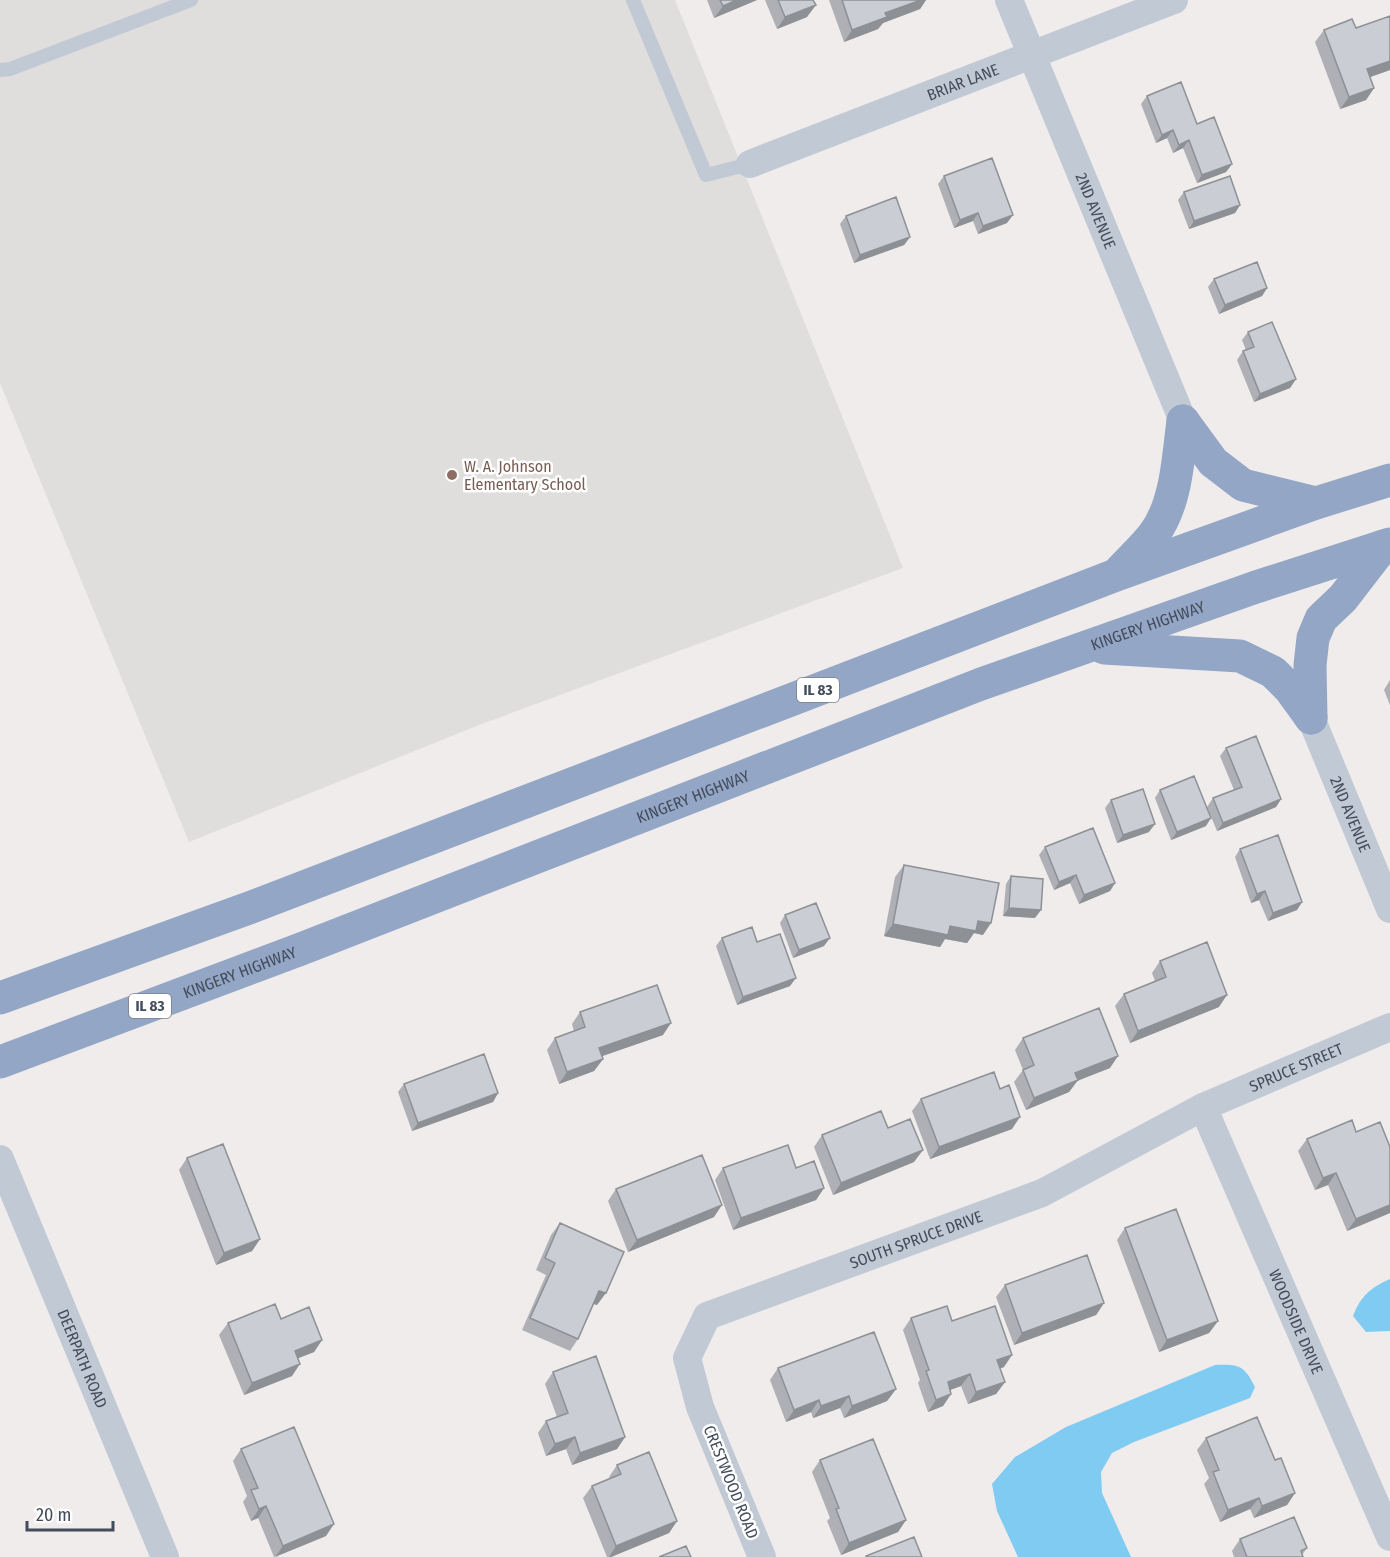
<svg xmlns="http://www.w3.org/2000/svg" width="1390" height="1557" font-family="'Fira Sans Condensed',sans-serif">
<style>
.education{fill:#e0dddd}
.water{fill:#7fcbf1}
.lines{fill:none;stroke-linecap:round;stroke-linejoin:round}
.service{stroke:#c1c9d5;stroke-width:14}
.minor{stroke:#c1c9d5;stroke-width:28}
.trunk{stroke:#94a6c6;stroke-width:33}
.wall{fill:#aeb0b6}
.shaded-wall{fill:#8d9094}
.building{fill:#cacdd4;stroke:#8d9094;stroke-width:1.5}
.education-dot{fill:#8d6e63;stroke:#fff;stroke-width:2}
.labels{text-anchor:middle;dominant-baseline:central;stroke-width:5;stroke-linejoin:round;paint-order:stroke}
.shield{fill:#fff;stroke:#7b828c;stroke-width:1.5}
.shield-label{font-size:15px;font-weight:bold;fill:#434c5a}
.street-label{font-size:16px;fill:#434c5a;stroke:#fff}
.education-label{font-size:16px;fill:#785e54;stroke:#fff;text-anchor:start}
</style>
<rect width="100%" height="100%" fill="#efeceb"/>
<!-- education -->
<path class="education" d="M0,0H675L903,568L479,725L189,842L0,383Z"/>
<!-- water -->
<path class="water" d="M1390,1279V1331L1366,1332L1353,1316C1361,1296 1370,1288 1390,1279Z
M1215,1365C1239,1364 1244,1365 1255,1387L1250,1398L1134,1442L1112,1453L1101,1472L1102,1493L1131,1557H1018L997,1511L992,1484L1015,1457L1066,1427Z"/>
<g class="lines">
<!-- service -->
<path class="service" d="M633,0L706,175L750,164
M0,70L10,69L191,0"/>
<!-- minor -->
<g class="minor">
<path id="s1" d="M1009,0L1183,421"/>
<path id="s2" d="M750,164L1174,0"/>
<path id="s3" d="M1311,718L1390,909"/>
<path id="s4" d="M1203,1107L1390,1537"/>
<path id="s5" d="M0,1159L165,1557"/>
<path id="s6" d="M762,1557L700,1407L687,1358L707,1316L1042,1193L1203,1107L1390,1027"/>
</g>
<!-- trunk -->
<g class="trunk">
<path d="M1183,421L1213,462L1243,485L1316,503"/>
<path d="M1119,572C1131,559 1144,547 1154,534C1177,503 1178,457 1183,421"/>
<path d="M1104,648L1240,656L1273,672L1290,689L1311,718"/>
<path d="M1311,718L1310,665L1313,638L1321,619L1343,598L1383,546"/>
<path d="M0,998L249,908L1116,575L1316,503L1390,480"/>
<path id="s7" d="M0,1062L301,949L981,684L1256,587L1390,544"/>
</g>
</g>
<!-- wall -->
<path class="wall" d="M707,0H757L714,18Z
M765,0H813L807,17L777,29Z
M829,0H926L920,9L883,23L878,29L844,42Z
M1390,16V70L1370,77L1374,88L1366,100L1340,109L1315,42L1324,30L1356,28Z
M1147,96L1197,124L1232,164L1226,172L1197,183L1183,148L1173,153L1167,138L1156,143L1141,104Z
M944,176L1007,223L978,234L973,221L954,228L938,184Z
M1184,192L1240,205L1235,213L1189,229L1178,200Z
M846,216L910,237L904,245L854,263L840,224Z
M1214,279L1267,288L1262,296L1219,314L1208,287Z
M1248,332L1296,379L1290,388L1254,402L1237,360L1243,351L1246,350L1242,340Z
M1390,680V705L1384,690Z
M1226,748L1281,799L1276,807L1217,831L1207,807L1213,798L1234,790L1220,756Z
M1160,790L1206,826L1171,840L1155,798Z
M1111,800L1149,832L1117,843L1105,808Z
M1045,847L1115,883L1110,891L1079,904L1070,883L1054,890L1039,855Z
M1240,849L1302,902L1297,910L1268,921L1259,900L1251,903L1235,857Z
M904,865L983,935L974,933L967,943L945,939L940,947L884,936L895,877Z
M1011,876L1035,918L1003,916L1006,884Z
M785,915L824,946L793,958L780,923Z
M722,938L757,942L790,986L737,1005L716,946Z
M1160,961L1219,1007L1130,1043L1115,1006L1124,994L1155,981L1152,973Z
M580,1012L663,1035L602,1056L603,1059L594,1071L559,1084L547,1050L555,1038L574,1031L572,1024Z
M1023,1038L1110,1068L1078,1080L1069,1092L1026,1110L1014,1082L1023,1070L1015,1050Z
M404,1084L498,1093L493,1102L412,1131L398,1092Z
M1000,1089L1012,1129L930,1159L912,1111L921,1099Z
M888,1128L914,1162L833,1195L814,1147L822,1135Z
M1356,1132L1390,1147V1213L1347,1231L1328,1185L1315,1190L1298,1151L1307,1139Z
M187,1158L260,1239L252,1251L216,1265L179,1170Z
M723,1168L824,1188L816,1200L733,1230L715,1180Z
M616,1189L714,1217L628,1252L608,1201Z
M560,1223L597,1305L594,1304L578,1339L570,1351L522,1330L546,1275L536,1270L551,1235Z
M1125,1228L1218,1321L1209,1333L1159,1352L1117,1240Z
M1005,1285L1104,1303L1096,1315L1014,1345L996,1297Z
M911,1318L952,1321L1004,1367L1000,1369L1005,1382L996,1394L968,1404L961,1386L950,1390L951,1394L943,1406L928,1412L918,1383L920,1380L903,1330Z
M281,1319L322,1340L314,1352L298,1358L292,1376L244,1395L219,1335L228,1323Z
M778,1368L896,1389L887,1401L844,1418L840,1408L813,1418L811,1412L786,1422L770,1380Z
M553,1372L625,1437L617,1449L572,1465L566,1449L546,1456L538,1433L546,1421L557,1417L545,1384Z
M1206,1438L1275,1460L1295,1493L1287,1505L1254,1518L1250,1509L1220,1522L1204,1484L1209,1478L1197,1450Z
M241,1449L326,1536L274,1557L258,1518L251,1521L243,1502L247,1496L233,1461Z
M820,1460L906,1520L898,1532L841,1555L827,1521L830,1518L812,1472Z
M617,1465L677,1521L669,1533L611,1557H607L583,1498L592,1486L610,1479L609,1477Z
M1240,1539L1307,1548L1302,1555L1303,1557H1234L1232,1551Z"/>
<!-- shaded-wall -->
<path class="shaded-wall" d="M737,0H757L714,18L723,6Z
M921,0H926L920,9L883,23L878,29L844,42L852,30L885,13Z
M816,5L807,17L777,29L785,17Z
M1390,61V70L1359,81L1367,69Z
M1374,88L1366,100L1340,109L1349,97Z
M1173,130L1167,138L1156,143L1162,135Z
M1189,140L1183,148L1173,153L1179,145Z
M1232,164L1226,172L1197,183L1202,175Z
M1240,205L1235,213L1189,229L1194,221Z
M978,213L973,221L954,228L960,220Z
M1013,215L1007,223L978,234L983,226Z
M910,237L904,245L854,263L860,255Z
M1267,288L1262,296L1219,314L1225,305Z
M1296,379L1290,388L1254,402L1260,394Z
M1281,799L1276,807L1217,831L1223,823Z
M1211,818L1206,826L1171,840L1177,832Z
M1155,824L1149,832L1117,843L1123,835Z
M1076,875L1070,883L1054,890L1059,882Z
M1115,883L1110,891L1079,904L1084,895Z
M1265,891L1259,900L1251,903L1257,894Z
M1302,902L1297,910L1268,921L1273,913Z
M1009,908L1041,910L1035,918L1003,916Z
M978,921L991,923L983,935L974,933L967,943L945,939L940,947L884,936L893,924L950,926Z
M830,938L824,946L793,958L799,950Z
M796,978L790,986L737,1005L743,997Z
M1227,995L1219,1007L1130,1043L1138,1031Z
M671,1023L663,1035L591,1060L599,1048Z
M1118,1056L1110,1068L1067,1085L1075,1073Z
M603,1059L594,1071L559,1084L567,1072Z
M1078,1080L1069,1092L1026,1110L1034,1098Z
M498,1093L493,1102L412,1131L418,1123Z
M1020,1117L1012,1129L930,1159L939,1147Z
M923,1150L914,1162L833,1195L841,1183Z
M1336,1173L1328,1185L1315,1190L1323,1178Z
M824,1188L816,1200L733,1230L741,1218Z
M722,1205L714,1217L628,1252L637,1240Z
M1390,1205V1213L1347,1231L1356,1219Z
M260,1239L252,1251L216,1265L224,1253Z
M599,1291L606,1293L597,1305L591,1303Z
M1104,1303L1096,1315L1014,1345L1022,1333Z
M1218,1321L1209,1333L1159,1352L1167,1340Z
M322,1340L314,1352L286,1363L295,1351Z
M1012,1355L1004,1367L988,1372L997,1360Z
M300,1364L292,1376L244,1395L252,1383Z
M970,1374L961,1386L939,1394L948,1382Z
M1005,1382L996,1394L968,1404L976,1392Z
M896,1389L887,1401L844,1418L852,1406Z
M951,1394L943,1406L928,1412L936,1400Z
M849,1396L840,1408L813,1418L821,1406Z
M819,1400L811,1412L786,1422L794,1410Z
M575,1437L566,1449L546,1456L555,1444Z
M625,1437L617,1449L572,1465L580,1453Z
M1295,1493L1287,1505L1254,1518L1262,1506Z
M1259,1498L1250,1509L1220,1522L1228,1510Z
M266,1506L258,1518L251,1521L259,1509Z
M906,1520L898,1532L841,1555L849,1543Z
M677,1521L669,1533L611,1557H609L616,1546Z
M334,1524L326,1536L275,1557L283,1546Z"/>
<!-- building -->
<path class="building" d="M720,0H737L723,6Z
M778,0H813L816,5L785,17Z
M842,0H921L885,13L887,17L852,30Z
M1390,16V61L1367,69L1374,88L1349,97L1324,30L1352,19L1356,28Z
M1181,82L1197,124L1214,117L1232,164L1202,175L1189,140L1179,145L1173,130L1162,135L1147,96Z
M992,158L1013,215L983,226L978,213L960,220L944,176Z
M1230,176L1240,205L1194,221L1184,192Z
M896,197L910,237L860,255L846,216Z
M1257,262L1267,288L1225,305L1214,279Z
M1272,322L1296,379L1260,394L1243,351L1254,347L1248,332Z
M1256,736L1281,799L1223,823L1213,798L1242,787L1226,748Z
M1194,776L1211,818L1177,832L1160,790Z
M1143,789L1155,824L1123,835L1111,800Z
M1093,828L1115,883L1084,895L1076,875L1059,882L1045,847Z
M1278,835L1302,902L1273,913L1265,891L1257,894L1240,849Z
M904,865L999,883L991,923L978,921L976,931L950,926L948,935L893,924Z
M1011,876L1043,879L1041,910L1009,908Z
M816,903L830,938L799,950L785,915Z
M752,927L757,942L780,934L796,978L743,997L722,938Z
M1207,942L1227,995L1138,1031L1124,994L1166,977L1160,961Z
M657,985L671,1023L599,1048L603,1059L567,1072L555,1038L585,1027L580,1012Z
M1099,1008L1118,1056L1075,1073L1078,1080L1034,1098L1023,1070L1034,1065L1023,1038Z
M484,1054L498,1093L418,1123L404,1084Z
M994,1072L1000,1089L1009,1085L1020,1117L939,1147L921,1099Z
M881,1111L888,1128L910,1119L923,1150L841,1183L822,1135Z
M1352,1120L1356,1132L1380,1122L1390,1147V1205L1356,1219L1336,1173L1323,1178L1307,1139Z
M223,1144L260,1239L224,1253L187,1158Z
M788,1145L796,1168L814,1161L824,1188L741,1218L723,1168Z
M702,1155L722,1205L637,1240L616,1189Z
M1176,1209L1218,1321L1167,1340L1125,1228Z
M560,1223L624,1252L606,1293L599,1291L578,1339L530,1318L555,1263L545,1258Z
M1087,1255L1104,1303L1022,1333L1005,1285Z
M275,1304L281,1319L309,1307L322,1340L295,1351L300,1364L252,1383L228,1323Z
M947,1306L952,1321L995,1306L1012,1355L997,1360L1005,1382L976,1392L970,1374L948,1382L951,1394L936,1400L926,1371L929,1370L911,1318Z
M874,1332L896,1389L852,1406L849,1396L821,1406L819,1400L794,1410L778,1368Z
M596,1356L625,1437L580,1453L575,1437L555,1444L546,1421L568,1413L553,1372Z
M1257,1417L1275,1460L1281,1458L1295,1493L1262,1506L1259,1498L1228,1510L1213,1472L1219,1470L1206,1438Z
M294,1427L334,1524L283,1546L266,1506L259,1509L251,1490L258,1488L241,1449Z
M873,1439L906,1520L849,1543L836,1509L839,1508L820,1460Z
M649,1452L677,1521L616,1546L592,1486L621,1474L617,1465Z
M1294,1517L1307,1548L1301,1551L1303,1557H1247L1240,1539Z
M914,1537L922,1557H866V1556Z
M686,1546L691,1557H659Z"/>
<!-- markers -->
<circle class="education-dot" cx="452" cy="475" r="6"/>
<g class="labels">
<!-- shield labels -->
<g class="shield">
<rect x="797" y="678" width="42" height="24" rx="4.5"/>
<rect x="129" y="994" width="42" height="24" rx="4.5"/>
</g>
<g class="shield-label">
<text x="818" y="690">IL 83</text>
<text x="150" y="1006">IL 83</text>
</g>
<!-- street labels -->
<g class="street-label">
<text stroke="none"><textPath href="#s2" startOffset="228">BRIAR LANE</textPath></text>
<text stroke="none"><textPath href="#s1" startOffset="228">2ND AVENUE</textPath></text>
<text stroke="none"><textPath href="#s7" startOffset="1228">KINGERY HIGHWAY</textPath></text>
<text stroke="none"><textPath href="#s7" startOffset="742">KINGERY HIGHWAY</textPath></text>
<text stroke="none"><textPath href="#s3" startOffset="104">2ND AVENUE</textPath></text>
<text stroke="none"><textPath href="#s7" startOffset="256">KINGERY HIGHWAY</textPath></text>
<text stroke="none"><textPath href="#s6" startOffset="900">SPRUCE STREET</textPath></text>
<text stroke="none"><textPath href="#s6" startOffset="482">SOUTH SPRUCE DRIVE</textPath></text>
<text stroke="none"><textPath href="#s4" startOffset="234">WOODSIDE DRIVE</textPath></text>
<text stroke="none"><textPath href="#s5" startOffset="216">DEERPATH ROAD</textPath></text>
<text transform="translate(731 1482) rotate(68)">CRESTWOOD ROAD</text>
</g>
<!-- education labels -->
<g class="education-label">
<text x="464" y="466">W. A. Johnson<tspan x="464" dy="18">Elementary School</tspan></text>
</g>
</g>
<!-- scale -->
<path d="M27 1521v9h86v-9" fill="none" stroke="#434c5a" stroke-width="3"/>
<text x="36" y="1521" font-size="18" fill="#434c5a" stroke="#ffffff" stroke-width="4.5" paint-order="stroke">20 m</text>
</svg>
